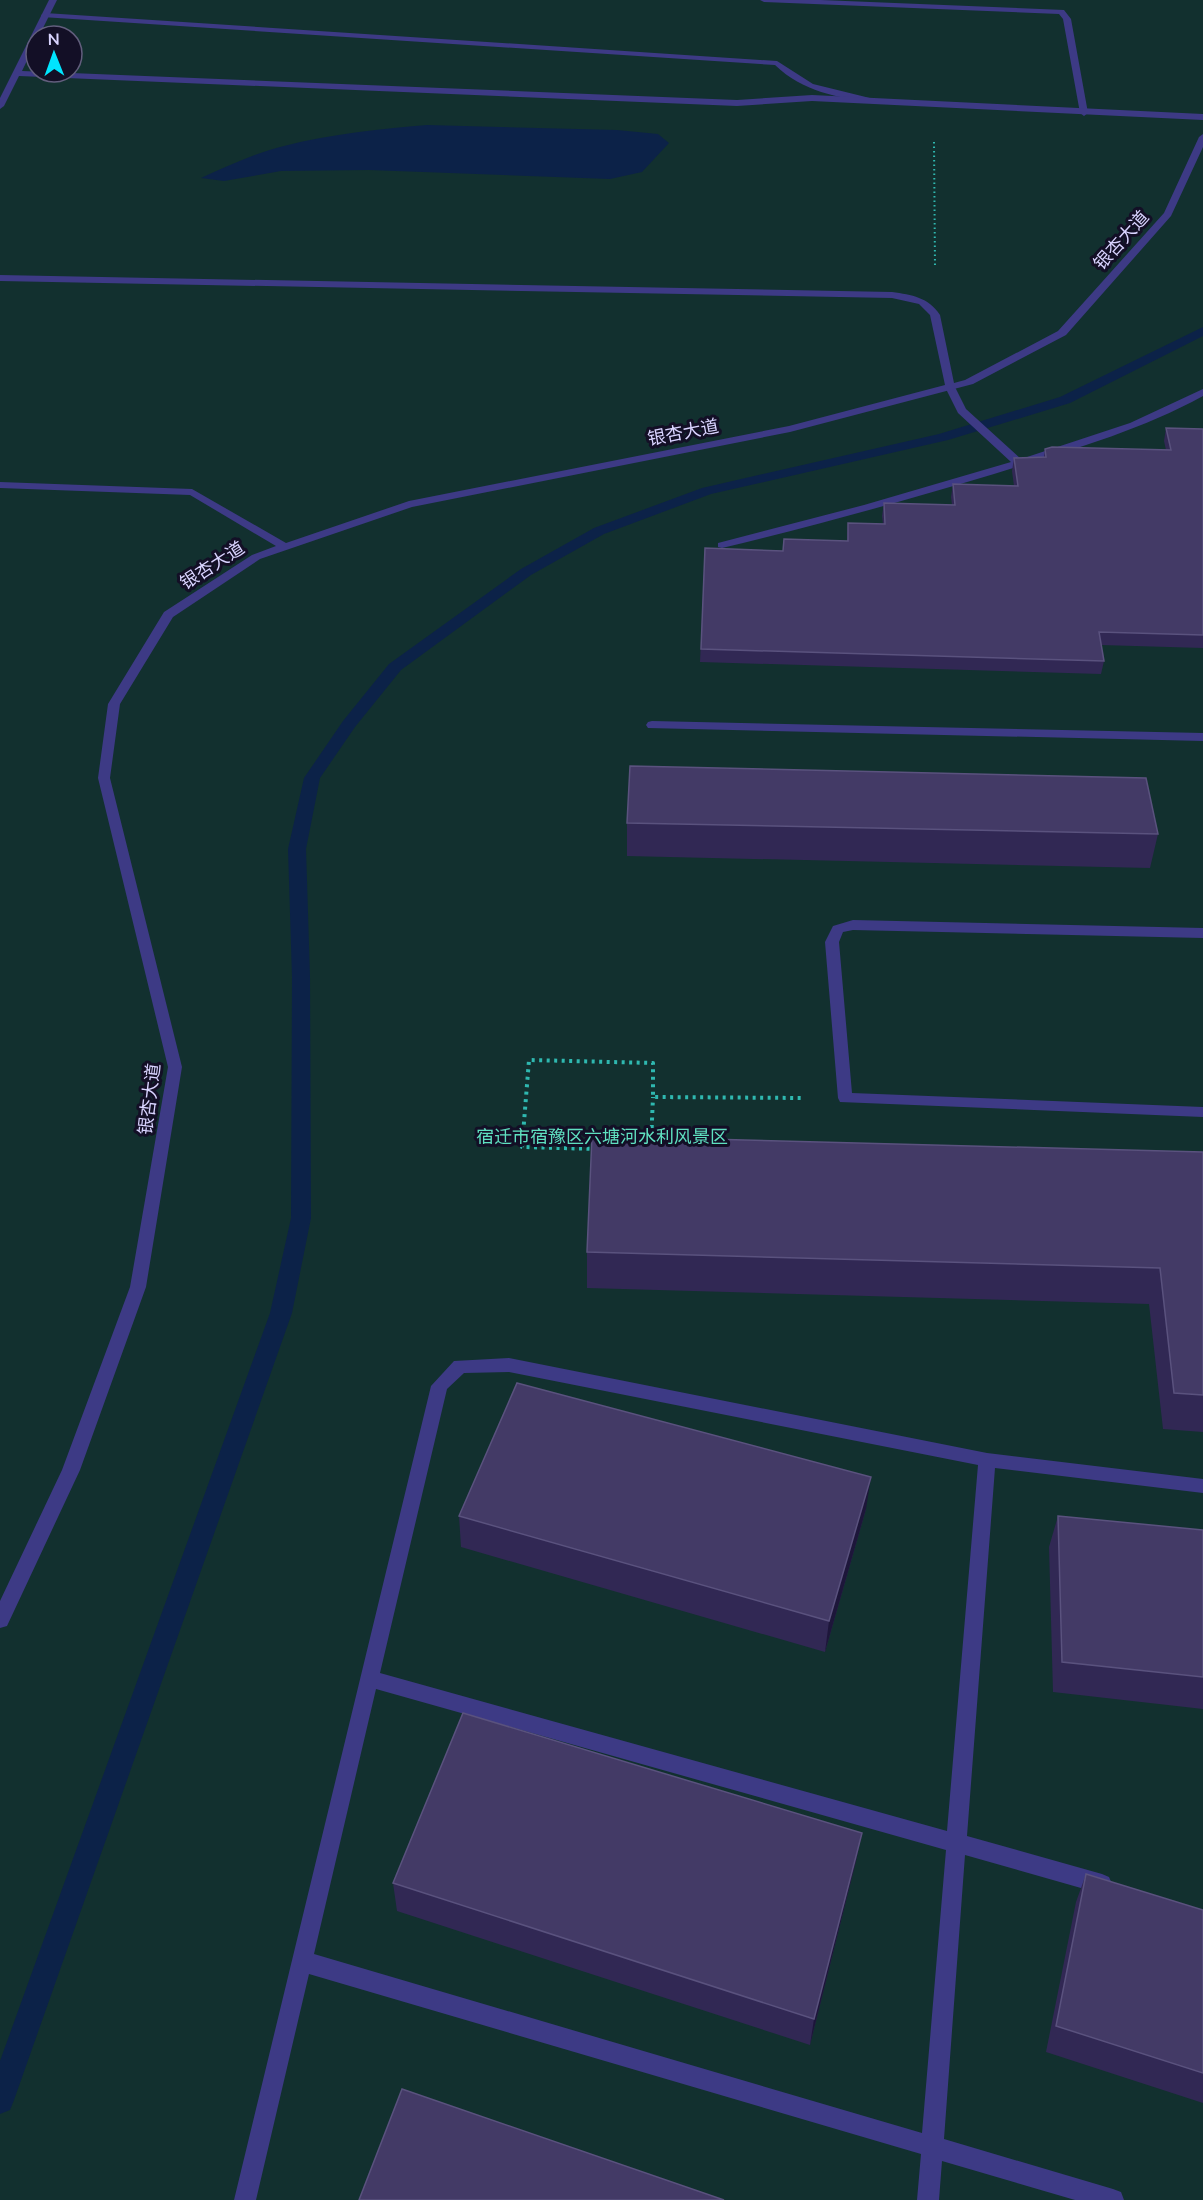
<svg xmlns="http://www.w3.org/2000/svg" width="1203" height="2200" font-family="Mulish,'Noto Sans SC',sans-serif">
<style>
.green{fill:#12302f;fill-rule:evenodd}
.water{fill:#0c2248}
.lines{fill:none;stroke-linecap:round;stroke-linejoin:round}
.stream{fill:#0c2248;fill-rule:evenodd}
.path-far1{stroke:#2fb8b0;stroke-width:2;stroke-dasharray:1.5 3;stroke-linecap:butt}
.path{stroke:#2fb8b0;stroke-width:4;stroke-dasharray:3 4.5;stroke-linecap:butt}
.lane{fill:#3d3a85;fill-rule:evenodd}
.street{fill:#3d3a85;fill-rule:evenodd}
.wall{fill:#312854}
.shaded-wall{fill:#1d163a}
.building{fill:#433a66;stroke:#5a527e;stroke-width:1.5}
.labels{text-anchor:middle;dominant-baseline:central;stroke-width:6;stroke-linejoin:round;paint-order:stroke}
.street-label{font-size:18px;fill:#d9d4ff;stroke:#130f26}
.park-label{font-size:18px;fill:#5fe0c0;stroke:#130f26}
</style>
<rect width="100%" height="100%" fill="#130f26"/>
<!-- green -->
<path class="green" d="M0,0H1203V2200H0ZM36,36H72V72H36Z"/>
<!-- water -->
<path class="water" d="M427,125L617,130L658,134L669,143L642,172L610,179L369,170L281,171L224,181L201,178C228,166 255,153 284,146C330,134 380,129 427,125Z"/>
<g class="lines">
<!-- stream -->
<path class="stream" d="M1203,327V336L1070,403L948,440L711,494L604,534L531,575L401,670L355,727L320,778L306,849L310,977L311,1218L292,1313L14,2100L10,2110L0,2114V2061L270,1313L291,1218L292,977L288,849L304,778L343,721L389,664L521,569L594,528L702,488L939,434L1060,397Z"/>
<!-- path-far1 -->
<path class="path-far1" d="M934,142L935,266"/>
<!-- path -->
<path class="path" d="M651,1143L653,1097
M597,1149L522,1147L529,1060L653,1063V1097L803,1098"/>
<!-- lane -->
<path class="lane" d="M760,0H821L1064,10L1071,19L1088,113L1084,116L1080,113L1063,19L1059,14L764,2Z
M45,13L777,61L813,84L878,100L874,103C837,97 803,92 775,65L42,17L41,15Z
M950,384L955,387L966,409L1021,459L1130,423L1203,389V396C1137,432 1065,452 994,474C904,501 814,526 722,548L718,547V543L864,505L1011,462L958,413L945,387Z
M652,721L1203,733V741L648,728L646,725L648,722Z
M853,920L1203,928V938L853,930L843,932L839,942L852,1093L1203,1107V1117L840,1102L838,1098L825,942L833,926Z
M509,1358L987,1453L1203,1479V1493L995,1468L967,1836L1102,1874L1109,1877L1112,1884L1109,1891L1102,1894L965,1855L944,2139L1113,2189L1121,2192L1124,2200H1075L942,2161L939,2200H917L921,2154L309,1974L256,2200H234L431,1386L454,1361ZM509,1372L978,1465L947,1831L380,1673L447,1389L464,1373ZM376,1689L946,1850L922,2133L314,1954Z"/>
<!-- street -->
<path class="street" d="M49,0H57L39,36H36V42L22,71L737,100L812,95L1203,114V120L812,101L737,106L19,76L4,106L0,109V98Z
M1203,134V147L1171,216L1066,335L973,384L790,432L412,507L260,559L173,617L120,704L110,778L182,1067L146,1287L80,1470L7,1626L0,1628V1601L62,1470L130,1287L168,1067L98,778L108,704L164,612L252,555L276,546L190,495L0,488V482L192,489L286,543L409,501L789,426L945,385L930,315L919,304L892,298L0,281V275L892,292C912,295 928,297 940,315L954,383L965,380L1058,331L1164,213L1199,137Z"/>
</g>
<!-- wall -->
<path class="wall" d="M1166,428L1203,429V648L1101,645L1104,661L1101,674L700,662L705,548L783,551L847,541L848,523L883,524L882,516L884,503L952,505L951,497L953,484L1014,486L1012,471L1014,458L1044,457L1045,449L1166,450L1164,441Z
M627,823L1158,834L1150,868L627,856Z
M1203,1152V1432L1163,1429L1149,1304L587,1288V1252Z
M866,1509L825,1652L461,1547L459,1516Z
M1058,1516L1203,1530V1709L1053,1692L1049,1547Z
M862,1833L856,1861L810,2045L397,1911L393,1883Z
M1086,1874L1203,1910V2103L1046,2052L1076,1902Z"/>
<!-- shaded-wall -->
<path class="shaded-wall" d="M871,1477L866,1509L825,1652L829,1621Z
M862,1833L856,1861L810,2045L814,2019Z"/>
<!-- building -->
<path class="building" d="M1166,428L1203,429V635L1099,632L1104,661L701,649L705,548L783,551L784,539L848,541V523L885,524L884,503L955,505L953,484L1018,486L1014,458L1046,457L1045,449L1052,447L1171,450Z
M630,766L1146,778L1158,834L627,823Z
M592,1136L1203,1152V1395L1174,1393L1160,1268L587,1252Z
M517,1383L871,1477L829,1621L459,1516Z
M1058,1516L1203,1530V1677L1062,1662Z
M463,1713L862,1833L814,2019L393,1883Z
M1086,1874L1203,1910V2073L1056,2026Z
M402,2089L724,2200H359Z"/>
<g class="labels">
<!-- street labels -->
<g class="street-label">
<text transform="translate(1121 240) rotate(-48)">银杏大道</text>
<text transform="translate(683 432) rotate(-11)">银杏大道</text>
<text transform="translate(212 565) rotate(-33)">银杏大道</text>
<text transform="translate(149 1099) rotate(-83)">银杏大道</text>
</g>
<!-- park labels -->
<g class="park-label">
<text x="602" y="1136">宿迁市宿豫区六塘河水利风景区</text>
</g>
</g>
<!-- north arrow -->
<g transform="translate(54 54) rotate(359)"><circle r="28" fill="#130f26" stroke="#625e7d" stroke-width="1.5"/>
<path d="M0-4.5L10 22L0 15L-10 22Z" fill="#00e5ff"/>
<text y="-9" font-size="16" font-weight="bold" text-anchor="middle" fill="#d9d4ff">N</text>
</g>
</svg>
